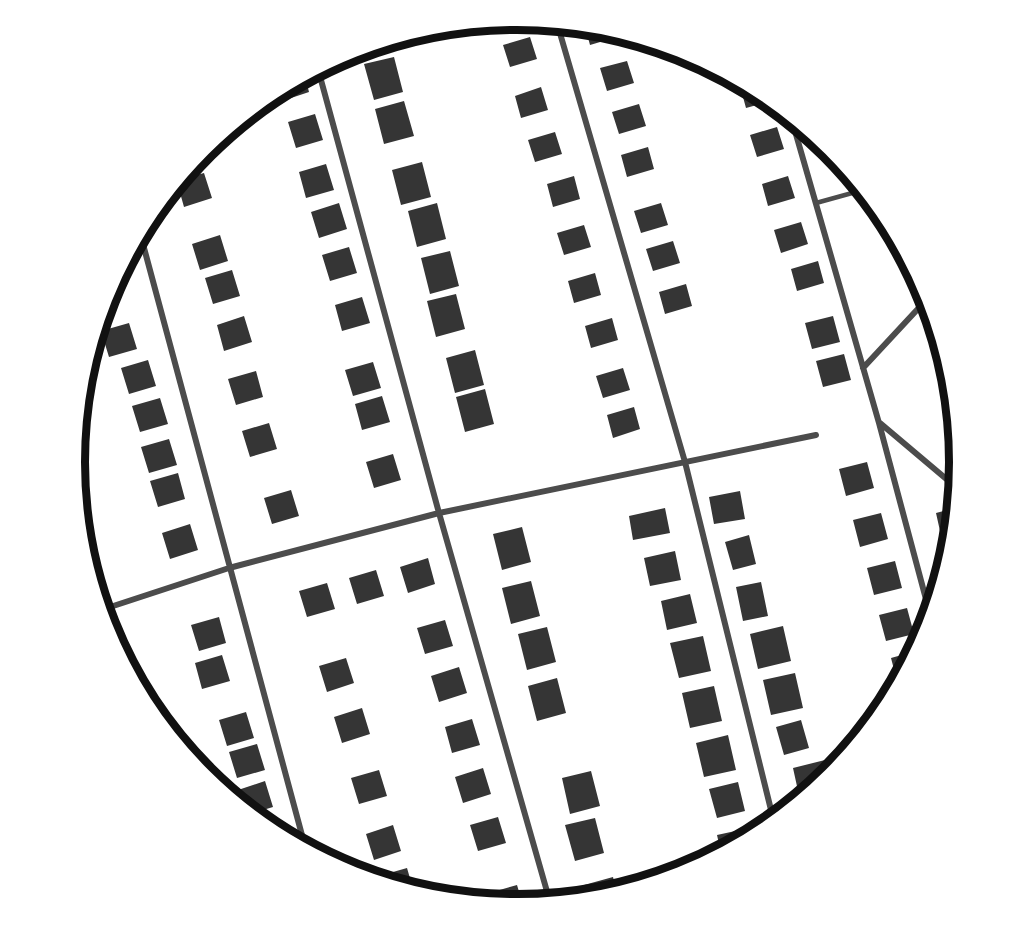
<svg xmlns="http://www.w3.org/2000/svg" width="1034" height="925" font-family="Arial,sans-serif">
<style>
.building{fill:#353535}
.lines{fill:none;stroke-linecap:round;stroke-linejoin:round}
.service{stroke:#4c4c4c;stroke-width:4.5}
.minor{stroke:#4c4c4c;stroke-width:6}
.rim{fill:none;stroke:#111;stroke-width:8}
</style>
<rect width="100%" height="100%" fill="#fff"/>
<!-- building -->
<path class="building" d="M585,26L604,28L616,32L617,37L590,45Z
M530,37L537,59L510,67L503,45Z
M394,57L403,92L374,100L364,64Z
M627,61L634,83L607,91L600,68Z
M305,76L309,92L282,101L279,90Z
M745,84L763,94L771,101L746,108L740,86Z
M541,87L548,110L521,118L515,96Z
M404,101L414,136L384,144L375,109Z
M639,104L646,126L619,134L612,112Z
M315,114L323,140L296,148L288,122Z
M777,127L784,149L757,157L750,135Z
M555,132L562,154L535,162L528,140Z
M648,147L654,169L627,177L621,155Z
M422,162L431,197L401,205L392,170Z
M326,164L334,190L306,198L299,172Z
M204,173L212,198L184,207L177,182L179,180Z
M574,176L580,199L553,207L547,184Z
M788,176L795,198L768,206L762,184Z
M339,203L347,229L319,238L311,212Z
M437,203L446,239L417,247L408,211Z
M661,203L668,225L641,233L634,211Z
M801,222L808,244L781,253L774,230Z
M584,225L591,247L564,255L557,233Z
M220,235L228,261L200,270L192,244Z
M673,241L680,263L653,271L646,249Z
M349,247L357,273L330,281L322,255Z
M450,251L459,286L430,294L421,258Z
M818,261L824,283L797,291L791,269Z
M232,270L240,296L213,304L205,278Z
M595,273L601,295L574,303L568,281Z
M116,277L121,293L107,297L108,293Z
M686,284L692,306L665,314L659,292Z
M456,294L465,329L436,337L427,301Z
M362,297L370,323L342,331L335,305Z
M244,316L252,342L224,351L217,325Z
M833,316L840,342L812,349L805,323Z
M612,318L618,340L591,348L585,326Z
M129,323L137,349L109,357L101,331Z
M475,350L484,385L455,393L446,358Z
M844,354L851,380L823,387L816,361Z
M148,360L156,386L129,394L121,368Z
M373,362L381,388L353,396L345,370Z
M623,368L630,390L603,398L596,376Z
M256,371L263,397L236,405L228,379Z
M485,389L494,424L465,432L456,397Z
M382,396L390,422L362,430L355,404Z
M160,398L168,424L140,432L132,406Z
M634,407L640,429L613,438L607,415Z
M269,423L277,449L250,457L242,431Z
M169,439L177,465L149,473L141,447Z
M393,454L401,480L374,488L366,462Z
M867,462L874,488L846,496L839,469Z
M178,473L185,499L158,507L150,481Z
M291,490L299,516L272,524L264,498Z
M740,491L745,519L714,524L709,497Z
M665,508L670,533L633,540L629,516Z
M955,508L953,537L942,540L936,513Z
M881,513L888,539L860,547L853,520Z
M190,524L198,550L170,559L162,533Z
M522,527L531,562L502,570L493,534Z
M749,535L756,564L733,570L725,542Z
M675,551L681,580L650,586L644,558Z
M428,558L435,584L408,593L400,567Z
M895,561L902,588L874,595L867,568Z
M376,570L384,596L357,604L349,578Z
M531,581L540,616L511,624L502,588Z
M761,582L768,616L743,621L736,587Z
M327,583L335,609L307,617L299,591Z
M690,594L697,623L667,630L661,601Z
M907,608L914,634L886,641L879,615Z
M219,617L226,643L199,651L191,625Z
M445,620L453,646L425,654L417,628Z
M783,626L791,661L758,669L750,634Z
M547,627L556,662L527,670L518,634Z
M703,636L711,671L679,678L670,643Z
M916,651L898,685L891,658Z
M222,655L230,681L202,689L195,663Z
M346,658L354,683L327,692L319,666Z
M459,667L467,693L439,702L431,676Z
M795,673L803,708L771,715L763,680Z
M557,678L566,713L537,721L528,686Z
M714,686L722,721L690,728L682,693Z
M362,708L370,734L342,743L334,717Z
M246,712L254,738L227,746L219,720Z
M472,719L480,745L452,753L445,727Z
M801,720L809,748L784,755L776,727Z
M728,735L736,770L704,777L696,743Z
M257,744L265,770L237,778L229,752Z
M825,760L829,777L800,800L793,768Z
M483,768L491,794L463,803L455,777Z
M379,770L387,796L359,804L351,778Z
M591,771L600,806L570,814L562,778Z
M265,781L273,807L250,814L243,808L238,790Z
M738,782L745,811L717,818L709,789Z
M498,817L506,843L478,851L470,825Z
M595,818L604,853L575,861L565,825Z
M393,825L401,851L374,860L366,834Z
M749,828L752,837L721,853L717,835Z
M407,868L414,892L381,882L379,876Z
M613,877L617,893L603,897L587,899L584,885Z
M517,885L523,905L492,903L489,893Z"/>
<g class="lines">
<!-- service -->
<path class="service" d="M816,203L863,190"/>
<!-- minor -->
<path class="minor" d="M557,23L685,462L774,822
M318,69L439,513L550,902
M791,117L879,423L931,618
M140,233L306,850
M863,368L928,298
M880,423L957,488
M101,610L229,568L439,513L816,435"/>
</g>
<!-- crop -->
<path d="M0 0H1034V925H0ZM85 462a432 432 0 1 1 864 0a432 432 0 1 1-864 0Z" fill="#fff" fill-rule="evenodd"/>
<path class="rim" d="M85 462a432 432 0 1 1 864 0a432 432 0 1 1-864 0Z"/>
</svg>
